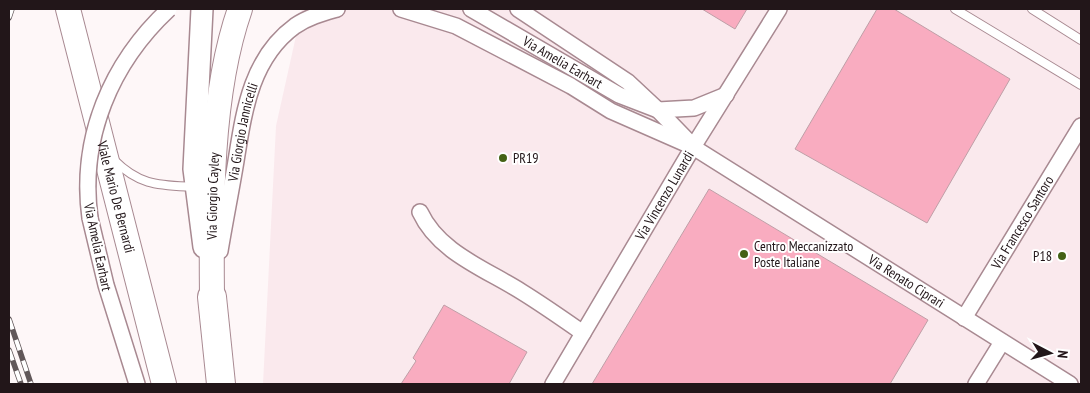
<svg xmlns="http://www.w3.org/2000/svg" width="1090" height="393" font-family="'PT Sans Narrow',sans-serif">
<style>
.built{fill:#fae9ed}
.building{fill:#f9acc0;stroke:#bf9fa7}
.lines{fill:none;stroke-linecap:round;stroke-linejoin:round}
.service-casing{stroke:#a88991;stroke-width:10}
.minor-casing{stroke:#a88991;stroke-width:18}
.secondary-casing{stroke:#a88991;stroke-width:24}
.primary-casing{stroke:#a88991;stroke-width:26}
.motorway-casing{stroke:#a88991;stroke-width:30}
.service{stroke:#fff;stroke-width:8}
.minor{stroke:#fff;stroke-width:15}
.secondary{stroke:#fff;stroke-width:21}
.primary{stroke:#fff;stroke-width:24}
.motorway{stroke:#fff;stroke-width:28}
.rail-casing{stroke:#615759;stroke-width:5.5}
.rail{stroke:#fff;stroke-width:4;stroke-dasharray:11;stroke-linecap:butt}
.minor-bridge-casing{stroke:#a88991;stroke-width:18;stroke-linecap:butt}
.minor-bridge{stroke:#fff;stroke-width:15}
.poi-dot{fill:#446215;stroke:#fff;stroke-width:2}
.labels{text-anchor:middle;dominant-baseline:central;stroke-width:4;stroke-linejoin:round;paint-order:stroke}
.street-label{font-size:14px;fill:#221619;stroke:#fff}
.poi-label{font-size:14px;fill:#221619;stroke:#fff;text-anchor:start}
</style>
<rect width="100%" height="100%" fill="#fef7f8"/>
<!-- built -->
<path class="built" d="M302,9H1081V384H263L276,126Z"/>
<!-- building -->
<path class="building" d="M702,9H747L735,29Z
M877,9H894L1010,79L927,223L795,149Z
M709,189L928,320L890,384H592Z
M444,305L527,352L509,384H401L416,361L413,358Z"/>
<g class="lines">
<!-- service casing -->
<g class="service-casing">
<path id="service" d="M955,9L1081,85
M1032,9L1081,40
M114,160C140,186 159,185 194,187"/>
</g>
<!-- minor casing -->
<g class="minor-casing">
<g id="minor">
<path id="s1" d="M401,9L456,26L571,86L611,111L693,147L1070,384"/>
<path id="s2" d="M471,9L619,95L658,110L694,108L726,95"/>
<path d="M518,9L628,82L658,110L689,142"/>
<path d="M420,212C439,253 486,269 522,292C543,305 563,319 583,333"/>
<path d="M90,218L106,285L137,384"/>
<path id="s3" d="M220,251C225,221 231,191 236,161C244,111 251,58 295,26C308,17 323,13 337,9"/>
<path id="s4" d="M964,318L1081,126"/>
<path id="s5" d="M553,384L693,147L779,9"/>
<path d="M976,384L1002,342"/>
</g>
</g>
<!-- secondary casing -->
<g class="secondary-casing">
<path id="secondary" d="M202,9L194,169L204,247"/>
</g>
<!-- primary casing -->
<g class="primary-casing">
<g id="primary">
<path id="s6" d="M68,9L164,384"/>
<path id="s7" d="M212,297C211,206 210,95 240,9"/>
</g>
</g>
<!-- motorway casing -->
<g class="motorway-casing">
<path id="motorway" d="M212,297L221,384"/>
</g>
<!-- service -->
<use href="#service" class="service"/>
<!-- minor -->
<use href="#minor" class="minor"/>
<!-- secondary -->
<use href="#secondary" class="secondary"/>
<!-- primary -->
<use href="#primary" class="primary"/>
<!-- motorway -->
<use href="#motorway" class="motorway"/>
<!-- rail casing -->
<g class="rail-casing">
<path id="rail" d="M9,18L12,9
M9,319L31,384
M9,350L21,384"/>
</g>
<!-- rail -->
<use href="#rail" class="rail"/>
<!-- minor-bridge casing -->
<g class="minor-bridge-casing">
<path id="minor-bridge" d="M90,218C79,138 111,63 169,9"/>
</g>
<!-- minor-bridge -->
<use href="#minor-bridge" class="minor-bridge"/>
</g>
<!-- markers -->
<g class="poi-dot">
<circle cx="503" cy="158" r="5"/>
<circle cx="744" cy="254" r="5"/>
<circle cx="1062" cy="256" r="5"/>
</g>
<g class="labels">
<!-- street labels -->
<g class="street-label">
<text stroke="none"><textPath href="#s2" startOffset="106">Via Amelia Earhart</textPath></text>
<text stroke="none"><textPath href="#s3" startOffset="121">Via Giorgio Jannicelli</textPath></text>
<text stroke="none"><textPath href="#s7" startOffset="101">Via Giorgio Cayley</textPath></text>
<text stroke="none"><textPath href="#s5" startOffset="219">Via Vincenzo Lunardi</textPath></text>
<text stroke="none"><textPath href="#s6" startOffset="194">Viale Mario De Bernardi</textPath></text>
<text stroke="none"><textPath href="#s4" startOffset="112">Via Francesco Santoro</textPath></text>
<text transform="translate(98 247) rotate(78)">Via Amelia Earhart</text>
<text stroke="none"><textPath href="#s1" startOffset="576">Via Renato Ciprari</textPath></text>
</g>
<!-- poi labels -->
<g class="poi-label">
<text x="513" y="158">PR19</text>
<text x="754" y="246">Centro Meccanizzato<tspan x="754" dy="16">Poste Italiane</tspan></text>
<text x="1052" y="256" text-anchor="end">P18</text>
</g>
</g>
<!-- border -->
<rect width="1090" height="393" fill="none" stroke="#221619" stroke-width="20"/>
<!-- north arrow -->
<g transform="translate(1050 353) rotate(96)" stroke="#ffffff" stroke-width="4" paint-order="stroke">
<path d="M0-4L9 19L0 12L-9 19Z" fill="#221619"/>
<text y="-8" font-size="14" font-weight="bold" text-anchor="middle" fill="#221619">N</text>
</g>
</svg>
